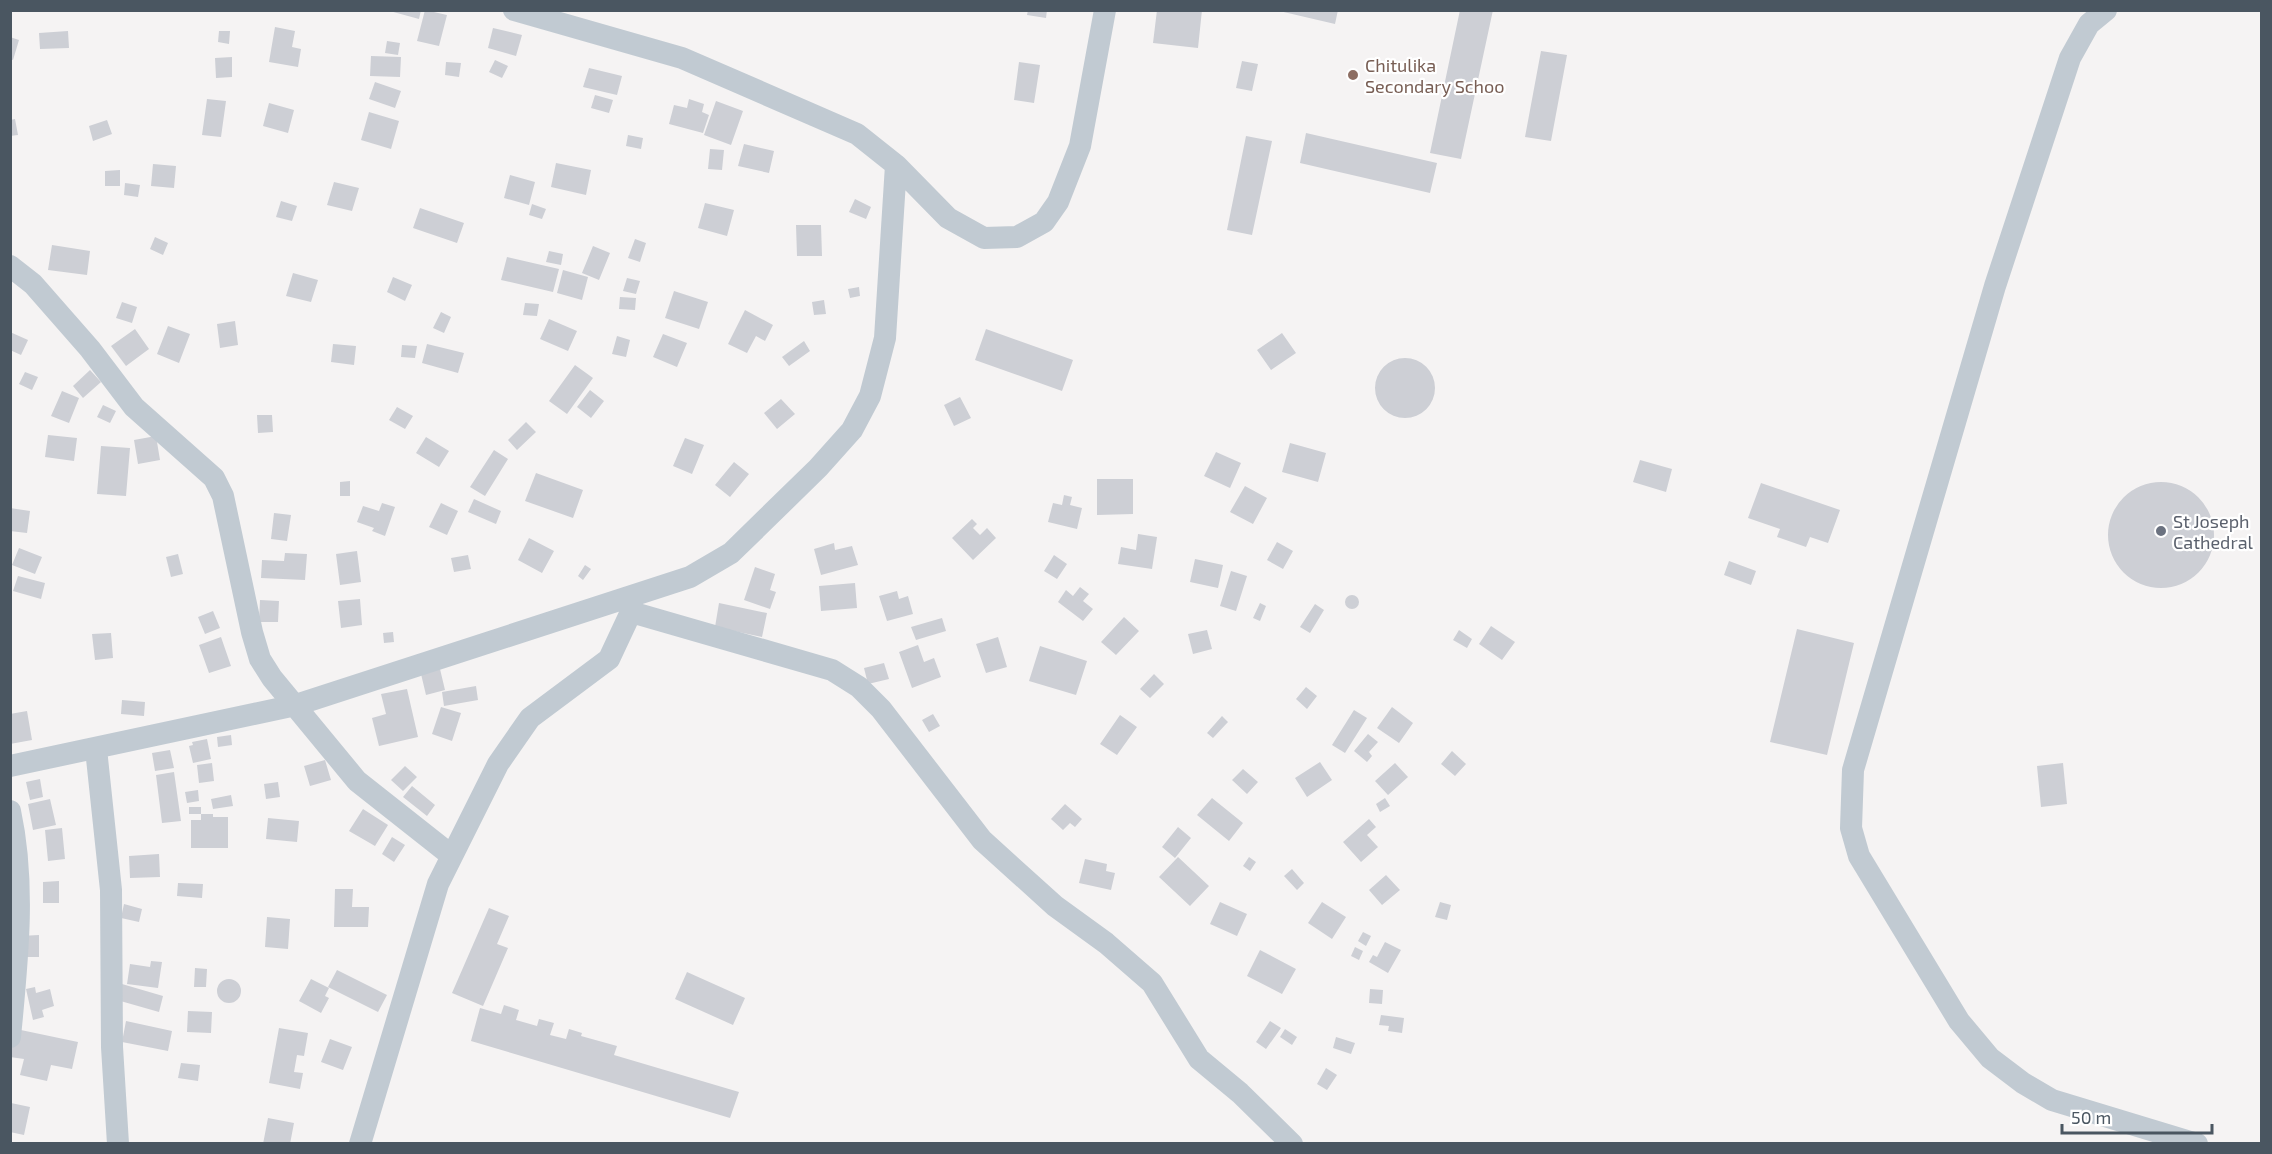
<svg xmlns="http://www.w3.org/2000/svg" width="2272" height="1154" font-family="'Exo 2',sans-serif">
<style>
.building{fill:#cdcfd5}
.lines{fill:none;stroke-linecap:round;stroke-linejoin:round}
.minor{stroke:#c1cad2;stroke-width:22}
.education-dot{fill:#8d6e63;stroke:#fff;stroke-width:2}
.worship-dot{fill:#6b7280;stroke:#fff;stroke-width:2}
.labels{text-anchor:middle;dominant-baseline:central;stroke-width:4.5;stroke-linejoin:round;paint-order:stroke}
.education-label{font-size:18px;fill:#785e54;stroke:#fff;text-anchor:start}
.worship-label{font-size:18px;fill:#5b616d;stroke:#fff;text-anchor:start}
</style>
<rect width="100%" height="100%" fill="#f5f3f3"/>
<!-- building -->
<path class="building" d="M386,10H421L419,19Z
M425,10L447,15L439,46L417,41Z
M1028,10H1047L1046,18L1027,15Z
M1157,10H1202L1198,48L1153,43Z
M1275,10H1338L1335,24Z
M1460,10H1493L1461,159L1430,153Z
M275,27L295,31L292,47L301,49L298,67L269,62Z
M493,28L522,35L516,56L488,48Z
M68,31L69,48L40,49L39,33Z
M219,31H230L229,44L218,42Z
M10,37L19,40L13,60L10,59Z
M387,41L400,43L398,55L385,53Z
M1541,51L1567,55L1551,141L1525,137Z
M371,56L401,57L400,77L370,76Z
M232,57V77L216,78L215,58Z
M495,60L508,66L502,78L489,72Z
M1242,61L1258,64L1252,91L1236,88Z
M446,62L461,63L459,77L445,75Z
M1019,62L1040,65L1034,103L1014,100Z
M589,68L622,76L617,95L583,87Z
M375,82L401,91L395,108L369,99Z
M595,95L613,100L609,113L591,108Z
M207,99L226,101L221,137L202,135Z
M689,99L704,104L702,112L709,115L703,133L669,124L674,105L687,108Z
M716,101L743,111L731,145L704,135Z
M269,103L294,110L288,133L263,126Z
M369,112L399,121L391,149L361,140Z
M15,119L18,135L10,136V120Z
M107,120L112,134L93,141L89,126Z
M1306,133L1437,163L1430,193L1300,163Z
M628,135L643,138L641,149L626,146Z
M1246,136L1272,141L1252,235L1227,230Z
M744,144L774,151L769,173L738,166Z
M710,149L724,150L722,170L708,169Z
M556,163L591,170L586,195L551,187Z
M153,164L176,166L174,188L151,186Z
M120,170V186H105V171Z
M510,175L535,182L529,205L504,198Z
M334,182L359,188L352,211L327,205Z
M125,183L140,185L138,197L124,195Z
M855,199L871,207L866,219L849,212Z
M281,201L297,206L292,221L276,217Z
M705,203L734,210L727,236L698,228Z
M532,204L546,209L542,219L529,215Z
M420,208L464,223L457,243L413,228Z
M796,225H821L822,256H797Z
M155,237L168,243L163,255L150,249Z
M635,239L646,243L640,262L628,258Z
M52,245L90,251L87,275L48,270Z
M593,246L610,253L599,280L582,273Z
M549,251L563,254L561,265L546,262Z
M507,257L559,269L553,292L501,280Z
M563,270L588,277L582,300L557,293Z
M293,273L318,280L311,302L286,296Z
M393,277L412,285L405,301L387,292Z
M627,278L640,281L636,294L623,291Z
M859,287L860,296L850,298L848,289Z
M674,291L708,302L699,329L665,318Z
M620,297L636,298L635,310L619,309Z
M824,300L826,314L814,315L812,302Z
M122,302L137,307L132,323L116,318Z
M525,303L539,304L537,316L523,315Z
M745,310L773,325L765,341L756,336L747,353L728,344Z
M441,312L451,317L444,333L433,328Z
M549,319L577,331L568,351L540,339Z
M235,321L238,345L220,348L217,324Z
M168,326L190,334L179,363L157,354Z
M135,329L149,349L126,366L111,346Z
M986,329L1073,360L1062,391L975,360Z
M10,332L28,340L21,355L10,350Z
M1282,333L1296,353L1271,370L1257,350Z
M663,334L687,343L677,367L653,357Z
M617,336L630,340L626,357L612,354Z
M804,341L810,351L789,366L782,357Z
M333,344L356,346L354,365L331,362Z
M427,344L464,353L458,373L422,363Z
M402,345L417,346L415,358L401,357Z
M1375 388a30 30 0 1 1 60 0a30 30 0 1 1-60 0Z
M575,365L593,378L567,414L549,401Z
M90,370L101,382L83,398L73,386Z
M25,372L38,377L32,390L19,384Z
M590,390L604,401L591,418L577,407Z
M62,391L79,398L69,423L51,416Z
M960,397L971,418L954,426L944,405Z
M781,399L795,414L777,429L764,413Z
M103,405L116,411L110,423L97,417Z
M397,407L413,416L405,429L389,420Z
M257,415H272L273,432L258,433Z
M526,422L536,432L517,450L508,440Z
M48,435L77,438L74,461L45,457Z
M156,436L160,460L138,464L134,440Z
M426,437L449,451L439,467L416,453Z
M685,438L704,445L692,474L673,466Z
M1290,443L1326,453L1318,482L1282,472Z
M101,446L130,448L126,496L97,494Z
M494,450L508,459L485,496L470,487Z
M1216,452L1241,463L1230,488L1204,476Z
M1640,460L1672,469L1666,492L1633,482Z
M734,462L749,474L730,497L715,485Z
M536,473L583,490L573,518L525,501Z
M1097,479H1133V514L1097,515Z
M350,481V496H340V482Z
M2108 535a53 53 0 1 1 106 0a53 53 0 1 1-106 0Z
M1761,483L1840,510L1828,543L1810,537L1806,547L1777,537L1780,529L1748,518Z
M1245,486L1267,498L1253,524L1230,512Z
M1064,495L1072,497L1070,505L1082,508L1077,529L1048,522L1053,503L1062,505Z
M474,499L501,511L496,524L468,512Z
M382,503L395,507L385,536L372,531L374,528L357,522L363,506L379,511Z
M441,503L458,511L447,535L429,527Z
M10,508L30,511L27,533L10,531Z
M274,513L291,515L287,541L271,539Z
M972,519L977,524L973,528L980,535L987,528L996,538L973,560L952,538Z
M1138,534L1157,537L1152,569L1118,564L1121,547L1136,550Z
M529,538L554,551L542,573L518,560Z
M1277,542L1293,551L1283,569L1267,560Z
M834,543L835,550L852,546L858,565L821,575L814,549Z
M19,548L42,557L35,574L12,565Z
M357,551L361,582L340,585L336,554Z
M285,553L307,554L305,580L261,578L262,560L284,561Z
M178,554L183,574L171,577L166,557Z
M468,555L471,569L454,572L451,558Z
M1054,555L1067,564L1057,579L1044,571Z
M1195,559L1223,565L1218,588L1190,582Z
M1729,561L1756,571L1751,585L1724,575Z
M585,565L591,569L583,580L578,576Z
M755,567L775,574L770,590L776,592L770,609L744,600Z
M1231,571L1247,576L1236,611L1220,606Z
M18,576L45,583L41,599L13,591Z
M855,583L857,608L821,611L819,586Z
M1080,587L1089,594L1083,601L1093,609L1083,621L1058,602L1066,590L1073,596Z
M897,591L899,599L908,596L913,614L887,621L879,596Z
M1345 602a7 7 0 1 1 14 0a7 7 0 1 1-14 0Z
M360,599L362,625L341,628L338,601Z
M260,600L279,601L278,622H259Z
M719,603L767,613L762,637L715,627Z
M1260,603L1266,606L1260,621L1253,618Z
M1315,604L1324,610L1310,633L1300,627Z
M213,611L220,628L205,634L198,617Z
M1124,617L1139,631L1116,655L1101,642Z
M942,618L946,631L916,640L911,627Z
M1491,626L1515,642L1502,660L1479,644Z
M1797,629L1854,643L1827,755L1770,742Z
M1207,630L1212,649L1193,654L1188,634Z
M1459,630L1472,639L1467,648L1453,640Z
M393,632L394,642L384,643L383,633Z
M111,633L113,658L95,660L92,634Z
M221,637L231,666L209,673L199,645Z
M998,637L1007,667L986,673L976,644Z
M918,645L924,662L934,658L941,677L912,688L899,652Z
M1040,646L1087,661L1076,695L1029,681Z
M884,663L889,679L868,684L864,668Z
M440,669L445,690L426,695L421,674Z
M1154,674L1164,684L1150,698L1140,689Z
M476,686L478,700L444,706L442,692Z
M1306,687L1317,696L1307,709L1296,699Z
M407,689L418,737L379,746L372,718L386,714L381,694Z
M122,700L145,702L144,716L121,714Z
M441,707L461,713L452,741L432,734Z
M1392,707L1413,723L1399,743L1377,728Z
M1354,710L1367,718L1345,753L1332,745Z
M27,711L32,740L10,744V714Z
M933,714L940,726L929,732L922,720Z
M1120,715L1137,727L1117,755L1100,744Z
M1222,716L1228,722L1213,738L1207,733Z
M1368,734L1378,742L1369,752L1372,756L1367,762L1354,751Z
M231,735L232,745L218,747L217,737Z
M207,739L211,759L193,763L189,746L193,745L192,742Z
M170,750L174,768L155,771L152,753Z
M1452,751L1466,764L1455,776L1441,764Z
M325,760L331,780L310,786L304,766Z
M1320,762L1332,780L1307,797L1295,778Z
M212,763L214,781L199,783L197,765Z
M1395,763L1408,777L1388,795L1375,781Z
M2063,763L2067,804L2041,807L2037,766Z
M405,766L417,777L403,791L391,780Z
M1243,769L1258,782L1247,794L1232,780Z
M174,772L181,821L162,823L156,775Z
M40,779L43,797L30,800L26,782Z
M278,782L280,797L266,799L264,784Z
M412,786L435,805L427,816L403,797Z
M198,790L199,801L187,803L185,792Z
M231,795L233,806L213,809L211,799Z
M1212,798L1243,823L1229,841L1197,815Z
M1385,798L1390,806L1380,812L1376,804Z
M50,799L56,825L33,830L28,804Z
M1065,804L1082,819L1075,827L1070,823L1063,830L1051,819Z
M189,807H201V814H213V817H228V848H191V820H201V814H189Z
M363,809L388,825L375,846L349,831Z
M268,818L299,821L297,842L266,839Z
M1369,819L1376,827L1367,835L1378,847L1361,862L1343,842Z
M1178,827L1191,838L1175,858L1162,847Z
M62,828L65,859L48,861L45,830Z
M392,837L405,845L394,862L382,854Z
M159,854L160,877L130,878L129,856Z
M1178,857L1209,886L1190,906L1159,877Z
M1249,857L1256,862L1250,871L1243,866Z
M1085,859L1107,864L1106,871L1115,873L1111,890L1079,883Z
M1292,869L1304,883L1297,890L1284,876Z
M1386,875L1400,890L1382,905L1369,890Z
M59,881V903H43V882Z
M178,883L203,884L202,898L177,896Z
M335,889H353L352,907H369L368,927H334Z
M1220,902L1247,914L1237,936L1210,924Z
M1322,902L1346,917L1332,939L1308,923Z
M1440,902L1451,905L1447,920L1435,917Z
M124,904L142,909L139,922L121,918Z
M489,908L509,916L497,944L508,948L483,1006L452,993Z
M267,917L290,919L288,949L265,947Z
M1363,932L1371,936L1366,946L1358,941Z
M39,935V957H20V936Z
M1385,942L1401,950L1388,973L1369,962L1373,955L1377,957Z
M1355,947L1363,951L1359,960L1351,956Z
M1260,950L1296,969L1282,994L1247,976Z
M151,961L162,962L158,988L127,984L130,964L150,967Z
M195,968L207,969L206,987H194Z
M337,970L387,995L378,1012L328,987Z
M687,972L745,998L733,1025L675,999Z
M311,979L329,988L325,996L329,998L321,1013L299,1001Z
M217 991a12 12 0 1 1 24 0a12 12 0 1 1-24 0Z
M122,984L163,996L159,1012L117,1000Z
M35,987L36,993L50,989L54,1006L42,1010L44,1017L33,1020L26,989Z
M1370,989L1383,990L1382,1004L1369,1003Z
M504,1005L519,1010L516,1020L537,1026L539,1019L554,1023L550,1035L566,1039L569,1029L582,1033L581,1036L617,1046L614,1055L739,1092L730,1118L471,1041L480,1008L501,1014Z
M188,1011L212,1012L211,1033L187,1032Z
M1381,1015L1404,1018L1402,1033L1388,1031L1389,1026L1379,1025Z
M126,1021L172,1031L168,1051L122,1042Z
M1270,1021L1281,1028L1266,1049L1256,1042Z
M279,1028L308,1033L304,1056L297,1055L294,1072L303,1073L300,1089L269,1083Z
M16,1029L78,1042L72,1069L51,1065L47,1081L20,1075L24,1059L10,1057Z
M1285,1029L1297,1037L1292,1045L1280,1037Z
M1336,1037L1355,1043L1351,1054L1333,1048Z
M330,1039L352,1047L343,1070L321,1062Z
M181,1063L200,1065L198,1081L178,1078Z
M1326,1068L1337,1075L1327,1090L1317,1084Z
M11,1103L30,1107L24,1135L10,1132Z
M268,1118L294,1123L290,1144H263Z"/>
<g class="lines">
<!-- minor -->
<path class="minor" d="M514,10L682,58L857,134L896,165L948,218L984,238L1017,237L1044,222L1058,202L1080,146L1105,10
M2106,10L2089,24L2070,58L1995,286L1853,770L1851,828L1859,856L1959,1021L1990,1058L2023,1083L2052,1100L2197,1144
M10,266L33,284L90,349L134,407L214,478L223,496L252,632L260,659L272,678L357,781L452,856
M630,598L631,612L832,670L859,687L881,709L982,840L1055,906L1106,943L1152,983L1199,1059L1240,1093L1292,1144
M96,749L111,890L112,1047L118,1144
M10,766L296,705L690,577L731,553L818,468L852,430L870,396L885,338L896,165
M10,811C26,885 17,963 10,1037
M360,1144L438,884L498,764L530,718L609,659L631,612"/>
</g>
<!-- markers -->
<circle class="education-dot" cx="1353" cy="75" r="6"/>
<circle class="worship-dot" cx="2161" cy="531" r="6"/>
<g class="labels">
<!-- education labels -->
<g class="education-label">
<text x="1365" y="65">Chitulika<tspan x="1365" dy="21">Secondary Schoo</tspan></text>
</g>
<!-- worship labels -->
<g class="worship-label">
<text x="2173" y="521">St Joseph<tspan x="2173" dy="21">Cathedral</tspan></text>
</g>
</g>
<!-- border -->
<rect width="2272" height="1154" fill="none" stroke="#4a5661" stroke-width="24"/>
<!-- scale -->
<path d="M2062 1124v9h150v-9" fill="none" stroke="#4a5661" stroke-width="3"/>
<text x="2071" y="1124" font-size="18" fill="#4a5661" stroke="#ffffff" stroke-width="4.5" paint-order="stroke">50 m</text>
</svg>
